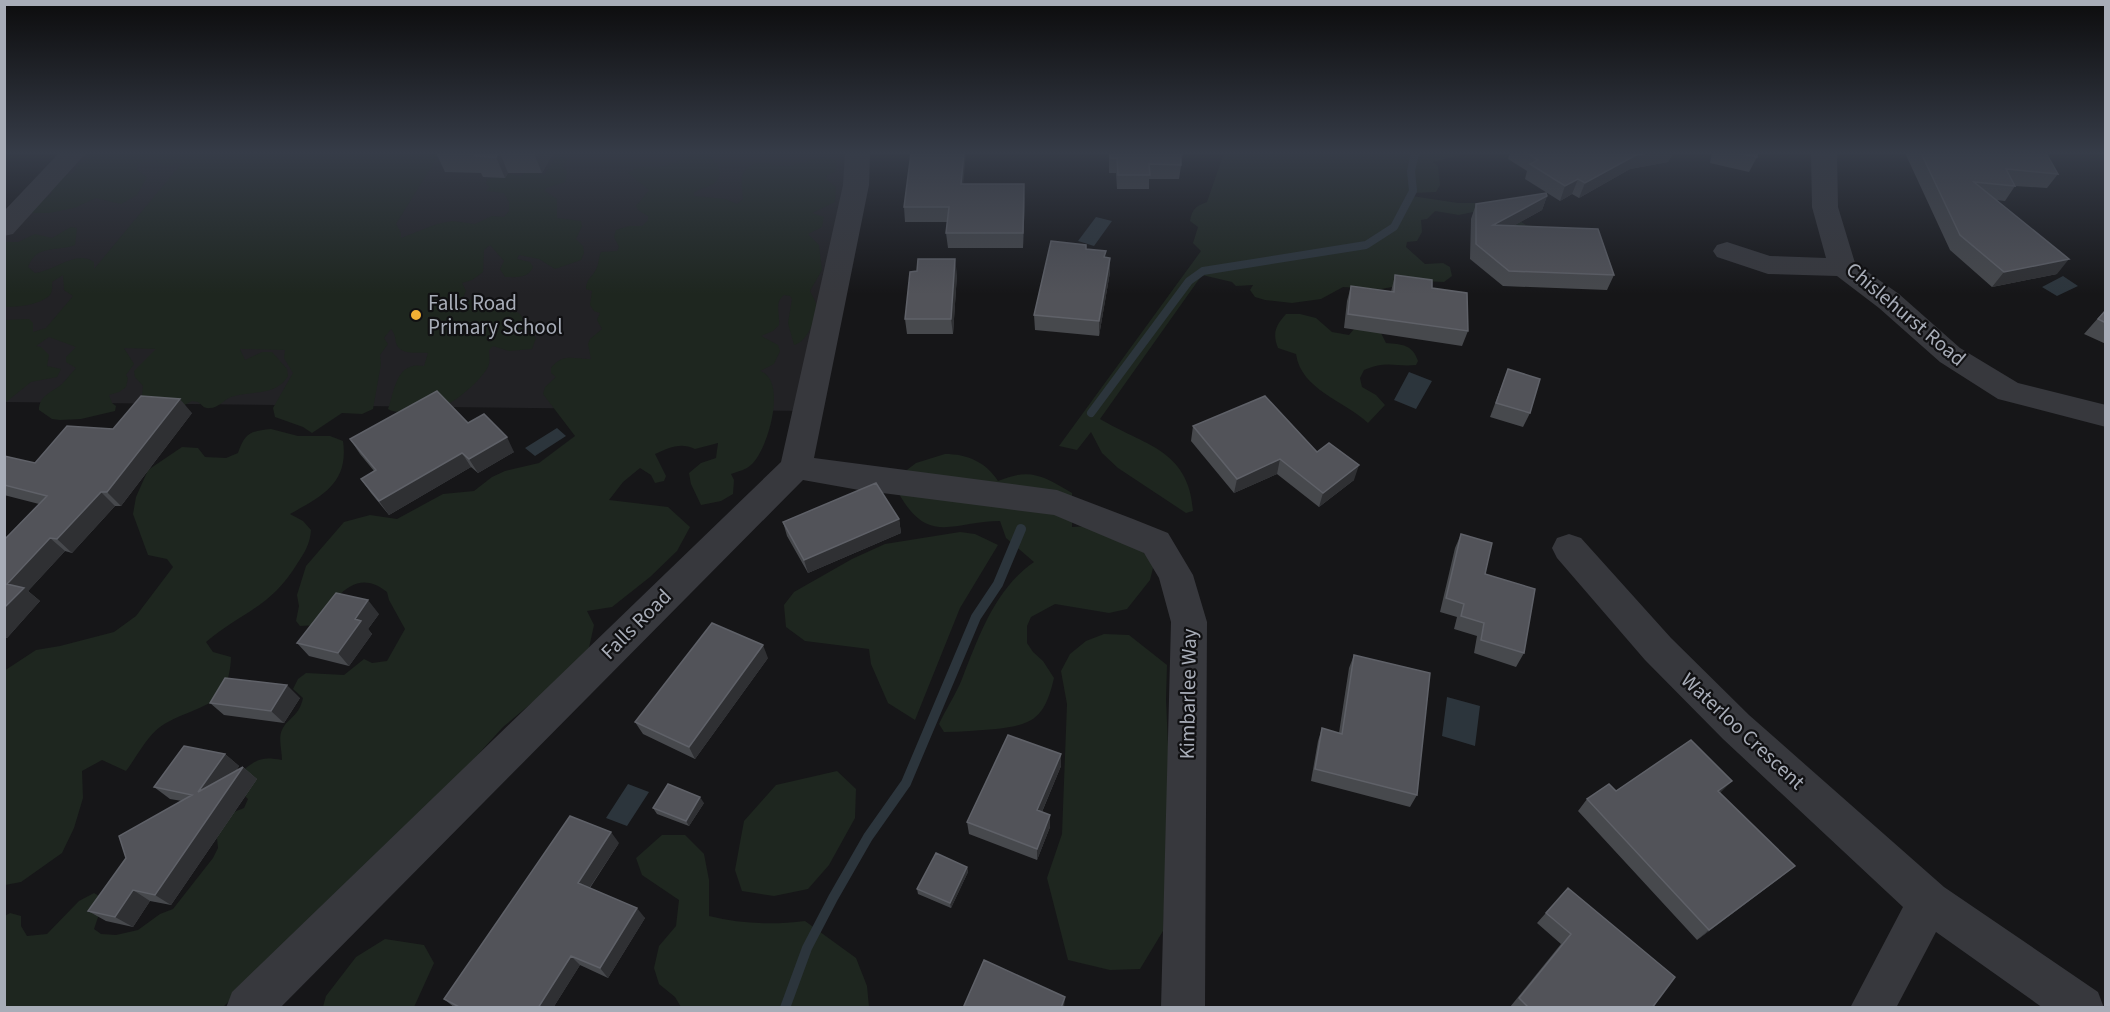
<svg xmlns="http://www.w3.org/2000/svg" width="2110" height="1012" font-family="'Source Sans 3',sans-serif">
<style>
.built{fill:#222225}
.green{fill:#1e261f}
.water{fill:#2c353c}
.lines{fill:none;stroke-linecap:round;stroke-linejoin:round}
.stream-far1{stroke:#2c353c;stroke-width:8}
.stream{stroke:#2c353c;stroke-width:10}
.minor{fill:#37383d;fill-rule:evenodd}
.wall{fill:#47494d}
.shaded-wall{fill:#2f3033}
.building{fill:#525359;stroke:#5f6168;stroke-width:1.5}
.poi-dot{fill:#f2b134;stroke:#111113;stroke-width:2}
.labels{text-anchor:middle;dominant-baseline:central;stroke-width:4.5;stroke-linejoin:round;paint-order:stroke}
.poi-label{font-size:21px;fill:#a8adb8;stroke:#111113;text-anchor:start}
.street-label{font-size:21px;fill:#a8adb8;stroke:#111113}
</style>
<rect width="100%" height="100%" fill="#161618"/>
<!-- built -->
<path class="built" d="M73,153H858L856,185L808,411L5,402L4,228Z"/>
<!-- green -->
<path class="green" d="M89,153H440L396,224L401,233V238L437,224L452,221L475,224L492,216L504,217L509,211V202L504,193L486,191L490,187L486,184L487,179L510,174L521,176L527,171L544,175L557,156L568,159L563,166L567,172L565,182L546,188L545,191L557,199V218L581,221L582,226L576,239L583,246L584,253L581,260L555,269L539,259L519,255L517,259L530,262L533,267C528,279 516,277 505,277L500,269L504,261L490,245L484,250L483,272L472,280L462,283L466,291L462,300L497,299L520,314L536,338L532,349L509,351L493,346L489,350C489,354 490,360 489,364C486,376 458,400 446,405C435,410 398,416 388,409C395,390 396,361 424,366L428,353C418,352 400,356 396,343C395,337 395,334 391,329L384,338L388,344L380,355L381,364L373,409L362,414L342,413L312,433L303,427L275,417L273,408L293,373L284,358L285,350L240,349L245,360L262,352H272L287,369L288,376C275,397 252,390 231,397C224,400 218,408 210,408C204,409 202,405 198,402L192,401L181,407L142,396L143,386L135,377L134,371L156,349L124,348L134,364L126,375L128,378L126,387L119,392L109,395L112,403L116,406L115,411L81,419L60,420L52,419L39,410C39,395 53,392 62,384C67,379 71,373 76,368L66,362V357L76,347L49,337L36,346L41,347L49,355L47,366L61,369L57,377L31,382L5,403V320L29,319L33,323V332L46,328L73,296L64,290L63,275L52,282C52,287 53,292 49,296C39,305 17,307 5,307V242H18L35,234L52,238L71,227L77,228L75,245C57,252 36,244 28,267L35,273C54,271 77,249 94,262V269L182,163C162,166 165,167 150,156L137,165V170L147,177L137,195L121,204L96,198L74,208L49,213H33L31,210L52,193L51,190L63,175L73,173L79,164L88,159Z
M703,153C715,158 728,174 713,184C707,188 700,188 694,193V196L725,199L737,204L743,199C743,191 739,179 744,172C754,156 774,167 788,166C805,165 821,150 837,162L835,172L827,175L826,179L836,187L835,202L812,213L824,217L822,227L808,234L819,245L822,270L810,291C812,295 815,300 816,304C817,317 808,342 794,345L788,323L792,299L790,296L784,295C774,303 780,313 779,325L773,331L761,336L778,345L780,351L774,364L760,371C788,380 768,449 752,464C746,470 739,471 731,474L734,480L733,494L721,501L701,505L691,484L689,473L701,463L716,458L718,443L695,449C680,442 669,448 655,454L666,476L664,481L655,483L651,475L640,468L623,482L609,500L668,507L690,527L677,551L650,577L612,607L587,611L594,625L587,657L503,727L412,827L223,1007L5,1008V916L10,913L21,916V926L27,936L47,934L79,901L94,893L104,899L94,929L101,934L116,935L138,930L160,914L173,909L213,858L218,848L217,838L220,824L226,815L244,808L248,799L241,792L242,771C258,758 263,757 282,760C282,751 278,738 282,730C288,717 299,717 303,698L293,689L298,679L306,673L344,675L364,659L372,663L387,661L405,629L389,600L387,592C355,566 334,599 317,625L300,626L296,621L299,606L297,595L306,566L344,522L370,515L397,519L443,494L474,491L492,477L505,471L539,463L575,436L543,394L545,387L556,377L551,373V368C564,352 574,360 591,359L588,344L590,339L602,329L597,320L600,313L594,311L590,305L592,291L586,289C586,280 591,278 595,271C599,266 598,259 601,252L617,251L619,247L614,237L616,230L629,226H642L648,220V216L639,211L636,206L649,190L628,173C640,164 648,168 661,167C676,165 686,154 703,153Z
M1224,153H1460V155L1433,162L1438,166L1440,185L1436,192L1413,193L1412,196L1458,203H1492L1526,225L1552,229L1534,234L1473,212L1459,215L1435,211L1427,219L1421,220L1422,232L1417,241L1407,242L1406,247L1425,264L1443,263L1450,267L1452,276L1444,282L1425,281L1381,289L1343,287L1321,299L1292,303L1265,300L1255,297L1250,290L1253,285L1236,286L1232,282L1202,275L1100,419C1143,445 1189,449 1193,511L1186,513L1118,468L1102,453L1091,432L1077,450L1059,446L1201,251L1193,243L1198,227L1190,221C1192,209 1196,206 1207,202Z
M1286,314H1300L1316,318L1332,332L1349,335L1354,329L1380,331L1386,343C1402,344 1413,345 1418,361L1416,365C1394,367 1388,360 1364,370L1360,378L1362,387L1376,395L1385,405L1368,423C1345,401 1301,390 1296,354L1278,348C1272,333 1276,325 1286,314Z
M271,429L298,436H330L343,441C349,483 322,496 290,514L303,521L311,530C310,544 305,552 297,564C271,607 242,612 206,642L213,652L231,657C229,712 196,703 160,727C147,736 136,758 126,771L102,760L82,771L83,798L74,828L62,853L21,882L5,885L4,671L36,650L60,646L114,632L136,616L173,567L167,559L148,555L133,514L136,497L148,470L182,447L198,448L205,457L226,458L238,453C245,433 250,431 271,429Z
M945,454C967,454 986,462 998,481C1031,467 1044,477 1072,493V527L1089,526L1130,538L1154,564L1150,580L1127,609L1109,613L1055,604L1031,617L1027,626V643L1033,652L1043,661L1054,678C1045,717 1034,725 996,729C978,730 962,732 944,732L939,724C946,709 956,694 962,679C979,636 995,589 1034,562L1006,538L1000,521C953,521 928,547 898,492L903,473L916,463Z
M960,532L975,534L998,545L960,608L915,720L888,703L871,664L869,649L805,641L786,627L784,605L794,592L852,559L885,544Z
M1104,634L1129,635L1167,665L1166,699L1170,792L1163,931L1140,969L1110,970L1068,960L1047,878L1062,834L1067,704L1061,671L1070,654L1086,641Z
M837,771L856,789L855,818L829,865L808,889L774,896L742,891L735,870L744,821L776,785Z
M662,835H685L704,854L709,880V916C741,924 773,925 805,921L856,958L867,986L869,1007H681L675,997L659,984L654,968L659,946L676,926L679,900L642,875L636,858Z
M385,939L424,945L434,963L414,1007H323L326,996L356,957Z"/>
<!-- water -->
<path class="water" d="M1096,217L1112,221L1094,246L1078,241Z
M2063,276L2078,286L2057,296L2042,287Z
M1409,372L1432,381L1416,409L1394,400Z
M557,428L566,436L535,456L525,448Z
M1447,697L1480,706L1475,746L1442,736Z
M628,784L649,792L627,826L606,818Z"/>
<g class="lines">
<!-- stream-far1 -->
<path class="stream-far1" d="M1091,413L1189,281L1203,271L1366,245L1394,227L1413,191L1411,171L1415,153"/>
<!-- stream -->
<path class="stream" d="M785,1008L807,948L833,898L868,837L906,783L976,617L998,584L1021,529"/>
<!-- minor -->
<path class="minor" d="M59,153H86L13,234L4,236V211Z
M845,153H870L869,185L814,458L1057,490L1133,519L1168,533L1193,575L1207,622L1205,1008H1161L1171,622L1159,578L1144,553L1054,515L859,490L803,480L280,1008H226L232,992L781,462L843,185Z
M1811,153H1837L1838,207L1855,263L1899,294L1960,348L2018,383L2106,405V427L1998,399L1940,362L1879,308L1837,276L1768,274L1717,257L1713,251L1717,245L1727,242L1770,256L1826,258L1812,207Z
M1569,534L1581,538L1671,638L1749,715L1944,887L2098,992L2104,1008H2043L1936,932L1896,1008H1850L1903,907L1723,739L1645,660L1557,558L1552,548L1557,538Z"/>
</g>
<!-- wall -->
<path class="wall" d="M436,153H553L542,173H508L505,178L483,177L481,173L445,172Z
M1109,153H1183L1179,179H1149V189H1117L1116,173H1109Z
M1510,153H1673L1668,162L1630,169L1579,198L1572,194L1560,201L1525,179L1527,171L1508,159Z
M1712,153H1757V157L1749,172L1710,163Z
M1905,153H2046L2058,174L2047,188L2015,186L2005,201L1996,200L2057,274L1992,287L1950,250Z
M963,184L1025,198L1023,248H948L946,233L947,222H905L904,207Z
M1547,196L1542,210L1513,226L1614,275L1607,290L1503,286L1470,259L1471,219L1476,204Z
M1086,249L1105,257L1110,258V272L1099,336L1035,330L1034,315Z
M957,274L953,334H907L905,319Z
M1395,275L1432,288L1468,331L1462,346L1344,328L1347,301L1351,286L1391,292Z
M2106,309V344L2084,334Z
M1508,369L1530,413L1523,427L1490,417Z
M192,413L121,506H115L72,553L65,551L28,591L40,601L7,638L4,637V540L39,504L4,495V456L35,463L113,429Z
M468,423L514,452L478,473L471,467L389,515L371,493L361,479L374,471L360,454L350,439Z
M1193,426L1317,452L1354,480L1319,507L1277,474L1234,493L1191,441Z
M899,519L901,533L808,573L787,536L783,522Z
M1461,534L1485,574L1524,653L1516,667L1474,653L1477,636L1454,629L1457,617L1440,612L1455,548Z
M379,614L368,629L372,634L349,666L309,656L297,643Z
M1354,655L1417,795L1410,807L1311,781L1318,741L1322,728L1339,733L1349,668Z
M768,658L695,759L643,734L635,722Z
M300,698L284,723L224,715L210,703Z
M225,754L239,766L236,771L243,767L257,779L171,905L150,901L133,927L106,921L88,911L182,801L170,799L154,787Z
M1061,754V766L1042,812L1050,827L1037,860L969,834L967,822Z
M1616,791L1720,793L1781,877L1697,940L1578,811L1587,799Z
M704,803L689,826L657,814L653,808Z
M619,843L590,888L645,918L608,978L580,965L553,1008H455L444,999Z
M967,867L968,872L951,908L918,894L917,889Z
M1568,888L1652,1008L1510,1007L1561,944L1537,923Z"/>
<!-- shaded-wall -->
<path class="shaded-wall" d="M498,153H500L508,173L505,178L496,157Z
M534,153H553L542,173Z
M964,153H966L962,198L961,184Z
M1647,153H1673L1668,162L1630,169L1579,198L1585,183L1636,155Z
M1578,179L1572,194L1560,201L1565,186Z
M1024,184L1025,198L1023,248V233Z
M1547,196L1542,210L1488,240L1493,225Z
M1110,258V272L1099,336V321Z
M955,259L957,274L953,334L951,319Z
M2069,259L2057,274L1992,287L2004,272Z
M180,399L192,413L121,506L107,492Z
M507,437L514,452L478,473L469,459Z
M462,453L471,467L389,515L379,501Z
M1280,459L1277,474L1234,493L1237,479Z
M1359,465L1354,480L1319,507L1323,493Z
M101,492L115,506L72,553L57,539Z
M899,519L901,533L808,573L804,560Z
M50,538L65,551L28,591L40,601L7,638L4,636V608L7,584Z
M368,600L379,614L368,629L372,634L349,666L338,653L355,619Z
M763,645L768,658L695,759L689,747Z
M287,685L300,698L284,723L271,711Z
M225,754L239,766L213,804L198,792Z
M1061,754V766L1038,821L1037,810Z
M243,767L257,779L171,905L155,895Z
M1732,781L1720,793L1718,791Z
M700,797L704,803L689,826L686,821Z
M1050,815V827L1037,860V849Z
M611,832L619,843L586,893L578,883Z
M1795,866L1781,877L1697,940L1709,930Z
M967,867L968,872L951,908L950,903Z
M133,890L150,901L133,927L115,917Z
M637,908L645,918L608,978L600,968Z
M571,956L580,965L553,1008H538Z
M1065,997L1064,1008H1061Z"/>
<!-- building -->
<path class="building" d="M475,153H498L496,157L474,156Z
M911,153H964L961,184H1024L1023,233H946L949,207H904Z
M1110,153H1180L1181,165L1149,164L1150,175H1118L1117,158H1110Z
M1527,153H1647L1636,155L1585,183L1578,179L1565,186L1530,164L1538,160Z
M1737,153H1757V157Z
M1921,153H2046L2058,174L2006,169L2015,186L1974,182L2069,259L2004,272L1960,235Z
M1546,193L1547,196L1493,225L1598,229L1614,275L1509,271L1476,244V204Z
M1051,241L1086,245V249L1106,251L1104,257L1110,258L1099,321L1034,315Z
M918,259H955L951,319H905L910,272L917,271Z
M1395,275L1432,280V288L1467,293L1468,331L1348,314L1351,286L1394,292Z
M2106,310V323L2098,319Z
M1508,369L1540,379L1530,413L1496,403Z
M437,391L468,423L484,414L507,437L469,459L462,453L379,501L361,479L376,470L350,439Z
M141,396L180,399L107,492H101L57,539L50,538L7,584L24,588L4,608V540L47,496L4,485V456L35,463L67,426L113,429Z
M1265,396L1317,452L1329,443L1359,465L1323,493L1280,459L1237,479L1193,426Z
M876,483L899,519L804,560L783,522Z
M1461,534L1492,543L1485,574L1535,589L1524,653L1481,640L1484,623L1461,616L1464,604L1446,598Z
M336,593L368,600L355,619L361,621L338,653L297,643Z
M712,623L763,645L689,747L635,722Z
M1354,655L1430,673L1417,795L1315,769L1322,728L1342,734Z
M225,678L287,685L271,711L210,703Z
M1008,735L1061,754L1037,810L1050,815L1037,849L967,822Z
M1691,740L1732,781L1718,791L1795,866L1709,930L1587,799L1609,784L1616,791Z
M184,746L225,754L198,792L243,767L155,895L133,890L115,917L88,911L126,858L119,836L192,795L154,787Z
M668,784L700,797L686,821L653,808Z
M570,816L611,832L578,883L637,908L600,968L571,956L538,1008H461L444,999Z
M936,853L967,867L950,903L917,889Z
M1568,888L1675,977L1652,1008H1529L1519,998L1571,934L1546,913Z
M984,960L1065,997L1061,1008H963Z"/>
<!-- sky -->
<linearGradient id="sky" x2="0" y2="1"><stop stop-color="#0c0c0d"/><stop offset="0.52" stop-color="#363c48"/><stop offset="1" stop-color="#363c48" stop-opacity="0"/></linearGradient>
<rect width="2110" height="294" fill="url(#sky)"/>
<!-- markers -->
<circle class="poi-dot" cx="416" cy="315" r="6"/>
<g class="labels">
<!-- poi labels -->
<g class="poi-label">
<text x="428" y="303">Falls Road<tspan x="428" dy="24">Primary School</tspan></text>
</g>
<!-- street labels -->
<g class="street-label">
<text transform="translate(1906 314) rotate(40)">Chislehurst Road</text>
<text transform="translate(636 624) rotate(-45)">Falls Road</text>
<text transform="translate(1188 694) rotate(-89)">Kimbarlee Way</text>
<text transform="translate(1743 731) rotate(43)">Waterloo Crescent</text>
</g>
</g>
<!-- border -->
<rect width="2110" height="1012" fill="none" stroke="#a8adb8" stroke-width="12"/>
</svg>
